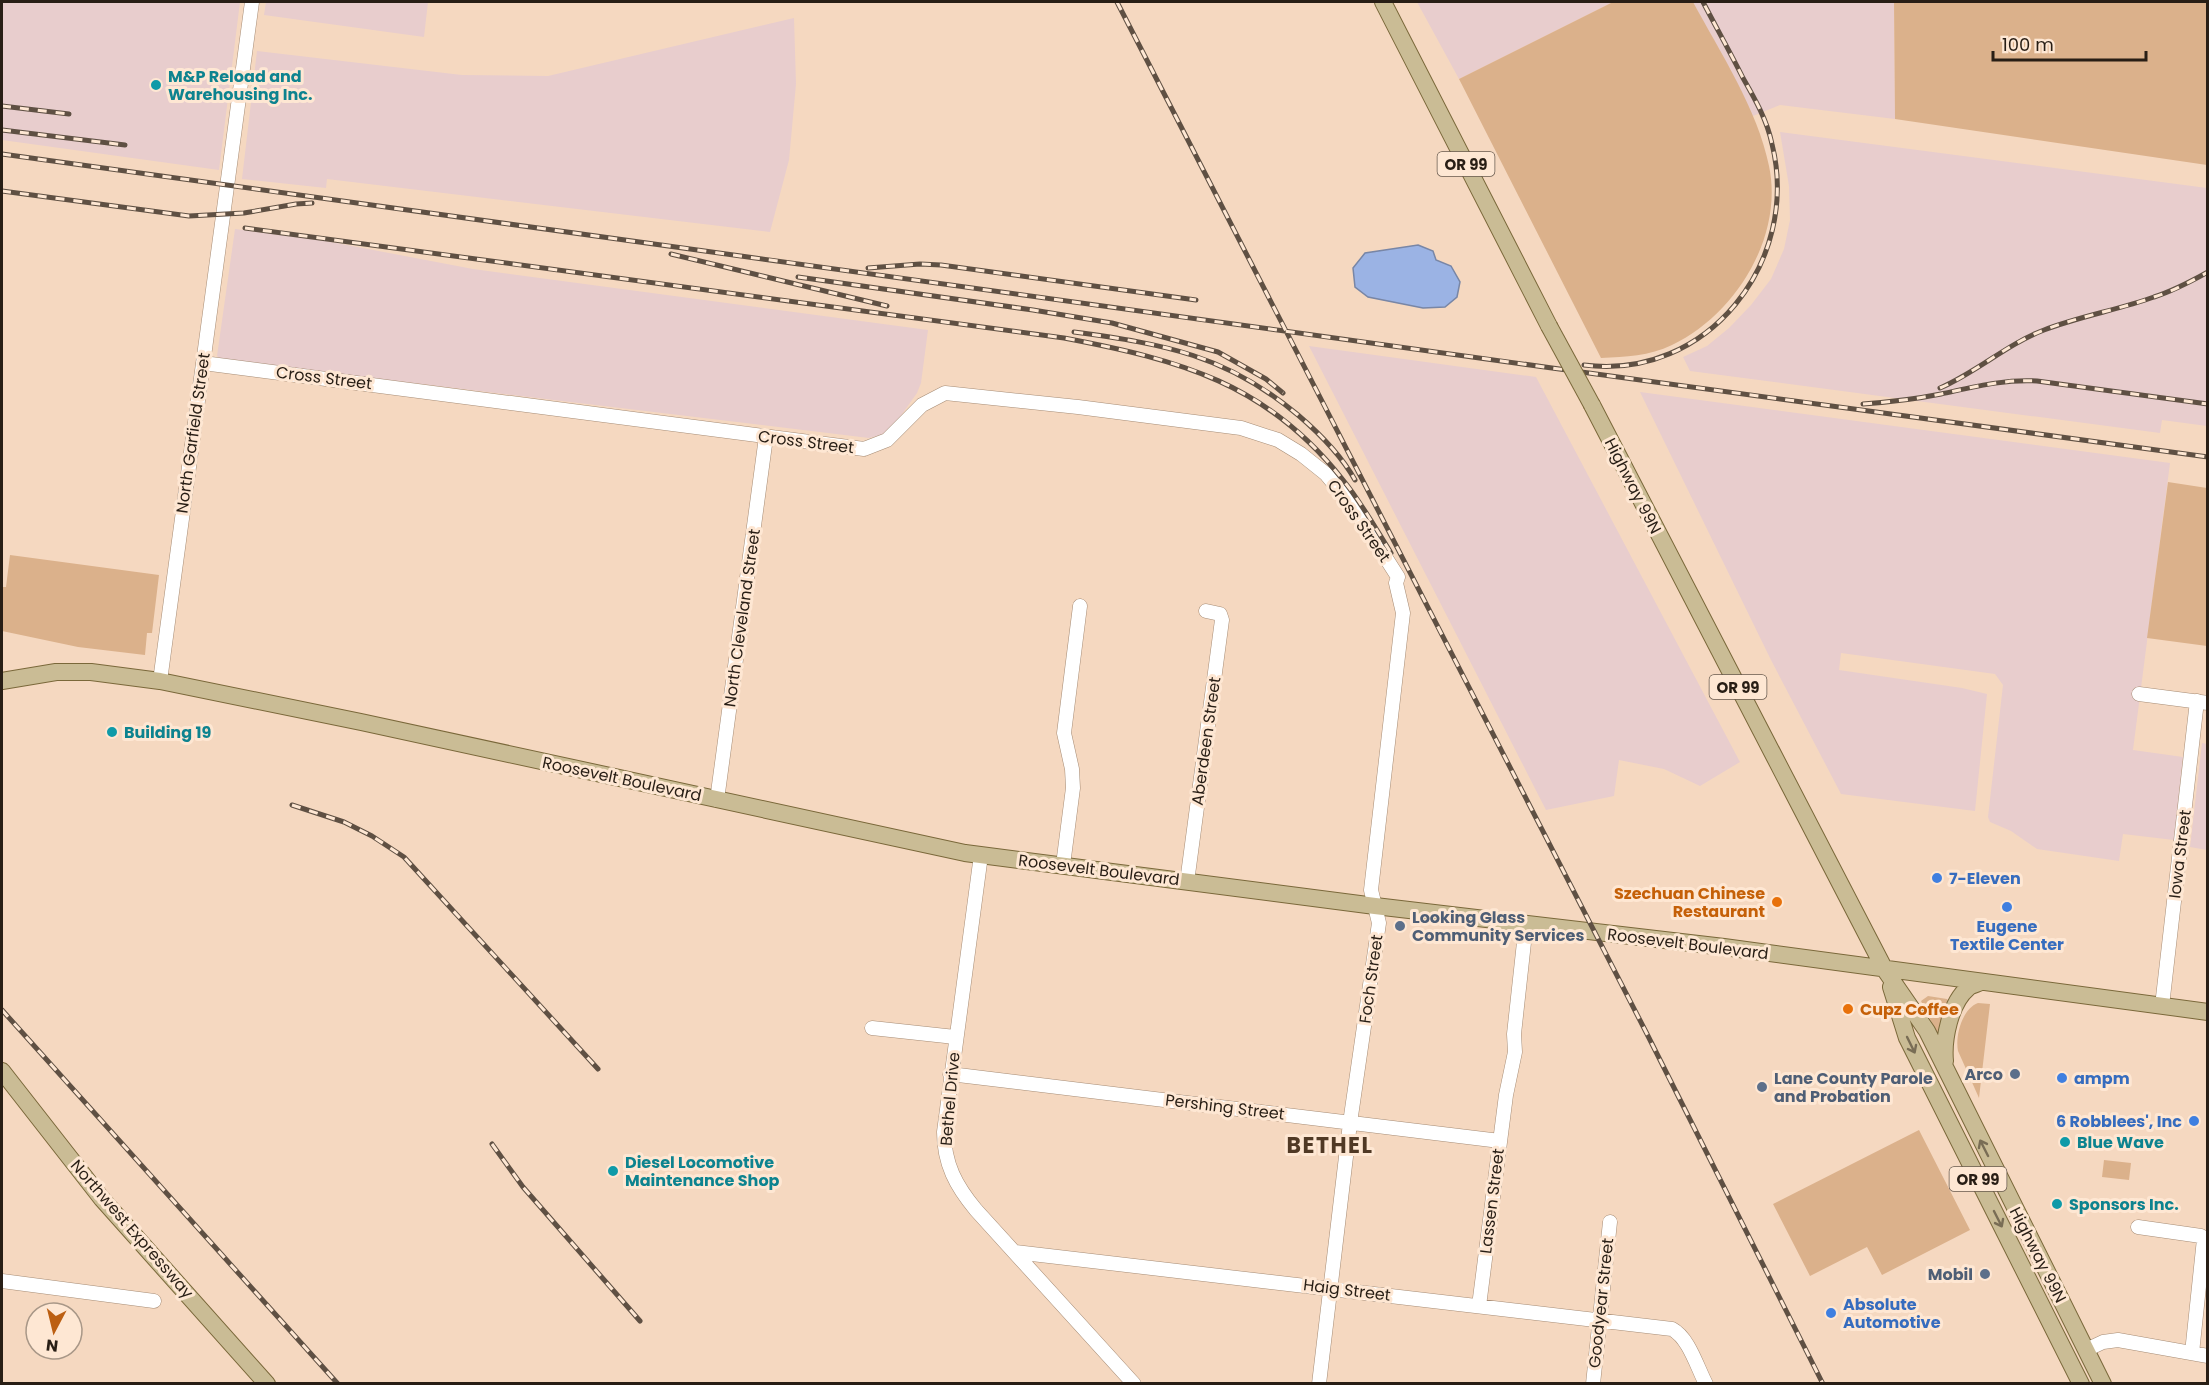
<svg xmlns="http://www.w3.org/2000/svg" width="2209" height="1385" font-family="Poppins,sans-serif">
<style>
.industrial{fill:#e8cdcd}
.green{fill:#dbb18b}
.water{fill:#9bb3e4;stroke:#7886a6;stroke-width:1.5}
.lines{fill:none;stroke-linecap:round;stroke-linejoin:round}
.minor-casing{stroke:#a68c75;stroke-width:15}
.major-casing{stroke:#7a683a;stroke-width:18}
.minor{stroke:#fff;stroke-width:14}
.major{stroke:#cabc95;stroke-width:16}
.rail-casing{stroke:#5f5043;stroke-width:5}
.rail{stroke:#fee7d3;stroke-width:3;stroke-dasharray:9;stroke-linecap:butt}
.major-bridge-casing{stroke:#7a683a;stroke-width:18;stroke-linecap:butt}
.major-bridge{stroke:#cabc95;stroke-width:16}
.oneway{stroke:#796d55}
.culture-dot{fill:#0f9aa8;stroke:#fee7d3;stroke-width:2}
.shop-dot{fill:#3f7fe0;stroke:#fee7d3;stroke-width:2}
.food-dot{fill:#e8710a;stroke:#fee7d3;stroke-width:2}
.service-dot{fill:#5c6f8a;stroke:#fee7d3;stroke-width:2}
.labels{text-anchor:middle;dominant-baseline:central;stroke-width:6;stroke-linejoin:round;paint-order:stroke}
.shield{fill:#fee7d3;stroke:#685a4e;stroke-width:1.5}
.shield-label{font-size:15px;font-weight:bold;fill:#281e15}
.culture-label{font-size:16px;font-weight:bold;fill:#0d838f;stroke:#fee7d3;text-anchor:start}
.street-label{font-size:16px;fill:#281e15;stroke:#fee7d3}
.shop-label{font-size:16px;font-weight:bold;fill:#366cbe;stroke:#fee7d3;text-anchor:start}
.food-label{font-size:16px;font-weight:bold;fill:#c56008;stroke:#fee7d3;text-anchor:end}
.service-label{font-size:16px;font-weight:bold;fill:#4e5e75;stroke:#fee7d3;text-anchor:start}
.district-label{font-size:22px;font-weight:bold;letter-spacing:1.5px;fill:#503925;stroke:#fee7d3}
</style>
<rect width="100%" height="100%" fill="#f5d8c0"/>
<!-- industrial -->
<path class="industrial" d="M2,2H240L219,170L2,140Z
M266,2H428L424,37L264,15Z
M1417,2H1613L1459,79Z
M1693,2H1894L1895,119L1780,105L1753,116Z
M794,18L796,84L789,160L770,232L327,179L326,188L242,179L257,51L462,75L548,76Z
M1780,132L2207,188V426L2162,420L2160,433L1690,371L1683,357L1707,346L1729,328L1751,305L1771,279L1784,249L1790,220L1789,186Z
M235,229L326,241L473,269L928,330L921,383L917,393L895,424L881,435L869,438L222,360L217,356Z
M1309,346L1536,377L1740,762L1700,786L1664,769L1619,760L1614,796L1546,810Z
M1640,392L2170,463L2133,750L2183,757L2174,840L2123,834L2119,861L2037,849L2011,831L1990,822L1988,817L2003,685L1995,674L1841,653L1839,670L1962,688L1987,694L1975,811L1841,794L1771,660Z
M2202,743L2207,744V850L2190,847Z"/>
<!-- green -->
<path class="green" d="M1613,2H1693C1720,52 1758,110 1769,166C1784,237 1735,315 1672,345C1649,356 1626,357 1601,358L1459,79Z
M1894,2H2207V165L1895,119Z
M2168,482L2207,488V646L2147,638Z
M10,555L159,575L152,633H147L145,655L78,647L2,631V587H6Z
M1928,996L1947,999L1950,1003L1937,1033L1921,1001Z
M1978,1003L1990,1004L1979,1098L1958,1051C1955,1036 1962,1009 1978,1003Z
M1919,1130L1970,1230L1882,1275L1867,1247L1810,1276L1773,1204Z
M2104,1160L2131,1163L2129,1180L2102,1177Z"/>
<!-- water -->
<path class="water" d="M1418,245L1433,251L1436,260L1451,266L1460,282L1457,297L1445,307L1423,308L1368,297L1355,287L1353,268L1365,253Z"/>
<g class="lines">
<!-- minor casing -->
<g class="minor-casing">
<path id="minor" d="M203,363L864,449L887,440L922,405L945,393L1078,407L1241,428L1278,440L1301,454L1326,474L1354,508L1398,577L1396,583L1403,613L1371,890L1379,923L1350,1123L1319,1384
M160,681L252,2
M2139,694L2208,703
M717,800L766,437
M981,855L944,1132C944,1164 956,1186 976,1210L1134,1384
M1063,865L1073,788L1072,769L1064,733L1080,606
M1187,882L1222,620L1220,614L1206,611
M2162,1006L2197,701
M872,1028L955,1037
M950,1074L1500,1141
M2138,1227L2201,1236L2204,1239L2192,1353
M1015,1252L1672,1329C1689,1338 1697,1367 1706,1384
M2,1281L154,1301
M1479,1306L1506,1095L1515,1052L1514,1034L1526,924
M2086,1350L2103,1342L2118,1340L2208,1356
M1593,1384L1610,1222"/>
</g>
<!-- major casing -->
<g class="major-casing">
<path id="major" d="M1383,2L1549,326
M1592,405L1885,970L1927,1031L2103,1384
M2,681L56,672H91L160,681L361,722L965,853L1375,906L1724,947L2208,1012
M1891,987L1907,1038L2081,1384
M1945,1061C1943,1040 1950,1003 1968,988C1971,985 1977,984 1981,982
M2,1071L102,1199L267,1384"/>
</g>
<!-- minor -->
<use href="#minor" class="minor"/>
<!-- major -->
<use href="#major" class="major"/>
<!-- rail casing -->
<g class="rail-casing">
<path id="rail" d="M1117,2L1646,1032L1823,1384
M2,106L69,114
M2,130L125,145
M2,154L1552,368L2208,457
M2,191L189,216L244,213L296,204L312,203
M245,228L1064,338C1180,360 1267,383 1343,480C1361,502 1376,529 1391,553
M671,254L887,306
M868,268L920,264L941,265L1196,300
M798,277L1033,310L1112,323L1218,352L1266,379L1283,393
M1074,332C1165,344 1226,355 1298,415C1319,433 1341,455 1355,480
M1584,365C1708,381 1801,261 1772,144C1767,120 1755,99 1743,78C1730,52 1716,27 1703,2
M1940,388C1977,372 2007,344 2044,330C2080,316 2118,310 2154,297C2173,291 2190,282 2208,272
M1863,404C1890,402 1916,399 1941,394C1974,387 2004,379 2037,381L2208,404
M292,805L344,822L372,836L404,857L598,1069
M2,1010L338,1384
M492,1144L523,1187L640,1321"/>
</g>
<!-- rail -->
<use href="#rail" class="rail"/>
<!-- major-bridge casing -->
<g class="major-bridge-casing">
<path id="major-bridge" d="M1549,326L1592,405"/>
</g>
<!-- major-bridge -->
<use href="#major-bridge" class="major-bridge"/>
</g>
<!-- one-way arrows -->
<defs><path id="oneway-shaft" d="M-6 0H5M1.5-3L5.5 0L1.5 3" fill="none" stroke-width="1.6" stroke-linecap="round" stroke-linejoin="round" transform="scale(1.5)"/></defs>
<g class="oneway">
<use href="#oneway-shaft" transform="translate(1911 1045) rotate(64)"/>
<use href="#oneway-shaft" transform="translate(1984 1148) rotate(-117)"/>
<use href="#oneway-shaft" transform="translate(1998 1219) rotate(63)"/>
</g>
<!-- markers -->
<g class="culture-dot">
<circle cx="156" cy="85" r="6"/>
<circle cx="112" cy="732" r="6"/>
<circle cx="2065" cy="1142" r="6"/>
<circle cx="613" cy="1171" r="6"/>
<circle cx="2057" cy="1204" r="6"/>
</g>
<g class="shop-dot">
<circle cx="1937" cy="878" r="6"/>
<circle cx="2007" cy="907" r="6"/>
<circle cx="2062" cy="1078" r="6"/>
<circle cx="2194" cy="1121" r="6"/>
<circle cx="1831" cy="1313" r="6"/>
</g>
<g class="food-dot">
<circle cx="1777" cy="902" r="6"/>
<circle cx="1848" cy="1009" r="6"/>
</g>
<g class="service-dot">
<circle cx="1400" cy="926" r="6"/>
<circle cx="2015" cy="1074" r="6"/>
<circle cx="1762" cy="1087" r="6"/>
<circle cx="1985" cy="1274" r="6"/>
</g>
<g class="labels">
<!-- shield labels -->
<g class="shield">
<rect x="1437.5" y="152" width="57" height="24" rx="4.5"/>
<rect x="1709.5" y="675" width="57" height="24" rx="4.5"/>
<rect x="1949.5" y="1167" width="57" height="24" rx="4.5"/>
</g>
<g class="shield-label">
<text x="1466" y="164">OR 99</text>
<text x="1738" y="687">OR 99</text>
<text x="1978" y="1179">OR 99</text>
</g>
<!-- culture labels -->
<g class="culture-label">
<text x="168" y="76">M&amp;P Reload and<tspan x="168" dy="18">Warehousing Inc.</tspan></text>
<text x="124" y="732">Building 19</text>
<text x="2077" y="1142">Blue Wave</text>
<text x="625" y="1162">Diesel Locomotive<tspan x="625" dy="18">Maintenance Shop</tspan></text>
<text x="2069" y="1204">Sponsors Inc.</text>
</g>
<!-- street labels -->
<g class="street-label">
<text transform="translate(324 378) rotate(7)">Cross Street</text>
<text transform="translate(193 433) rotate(-82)">North Garfield Street</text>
<text transform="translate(806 442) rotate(7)">Cross Street</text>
<text transform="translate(1633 486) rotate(63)">Highway 99N</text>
<text transform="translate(1359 521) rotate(55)">Cross Street</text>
<text transform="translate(742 618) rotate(-82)">North Cleveland Street</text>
<text transform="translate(1206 741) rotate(-82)">Aberdeen Street</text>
<text transform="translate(622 779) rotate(12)">Roosevelt Boulevard</text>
<text transform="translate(2180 854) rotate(-83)">Iowa Street</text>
<text transform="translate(1099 870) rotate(7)">Roosevelt Boulevard</text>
<text transform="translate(1688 944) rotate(7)">Roosevelt Boulevard</text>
<text transform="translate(1371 979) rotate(-82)">Foch Street</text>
<text transform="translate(950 1099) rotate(-85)">Bethel Drive</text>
<text transform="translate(1225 1107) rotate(7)">Pershing Street</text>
<text transform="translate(1492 1201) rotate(-83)">Lassen Street</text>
<text transform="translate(132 1229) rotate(49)">Northwest Expressway</text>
<text transform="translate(2038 1255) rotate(63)">Highway 99N</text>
<text transform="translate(1347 1290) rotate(7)">Haig Street</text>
<text transform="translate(1601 1303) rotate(-84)">Goodyear Street</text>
</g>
<!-- shop labels -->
<g class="shop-label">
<text x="1949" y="878">7-Eleven</text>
<text x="2007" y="926" text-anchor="middle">Eugene<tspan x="2007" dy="18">Textile Center</tspan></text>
<text x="2074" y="1078">ampm</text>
<text x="2182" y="1121" text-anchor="end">6 Robblees', Inc</text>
<text x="1843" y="1304">Absolute<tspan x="1843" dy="18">Automotive</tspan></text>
</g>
<!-- food labels -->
<g class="food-label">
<text x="1765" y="893">Szechuan Chinese<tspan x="1765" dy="18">Restaurant</tspan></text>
<text x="1860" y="1009" text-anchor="start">Cupz Coffee</text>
</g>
<!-- service labels -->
<g class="service-label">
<text x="1412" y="917">Looking Glass<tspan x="1412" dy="18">Community Services</tspan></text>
<text x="2003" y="1074" text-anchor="end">Arco</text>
<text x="1774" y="1078">Lane County Parole<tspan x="1774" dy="18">and Probation</tspan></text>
<text x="1973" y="1274" text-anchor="end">Mobil</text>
</g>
<!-- district labels -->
<g class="district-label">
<text x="1330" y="1145">BETHEL</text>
</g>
</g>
<!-- border -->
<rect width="2209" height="1385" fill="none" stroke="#281e15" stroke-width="6"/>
<!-- north arrow -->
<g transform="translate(54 1331) rotate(187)"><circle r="28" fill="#fee7d3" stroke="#a89787" stroke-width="1.5"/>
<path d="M0-4.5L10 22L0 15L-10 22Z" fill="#bc5f12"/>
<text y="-9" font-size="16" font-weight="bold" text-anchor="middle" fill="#281e15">N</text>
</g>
<!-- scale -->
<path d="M1993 51v9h153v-9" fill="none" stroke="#281e15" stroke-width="3"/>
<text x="2002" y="51" font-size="18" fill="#281e15" stroke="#fee7d3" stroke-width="4.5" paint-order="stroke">100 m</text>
</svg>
